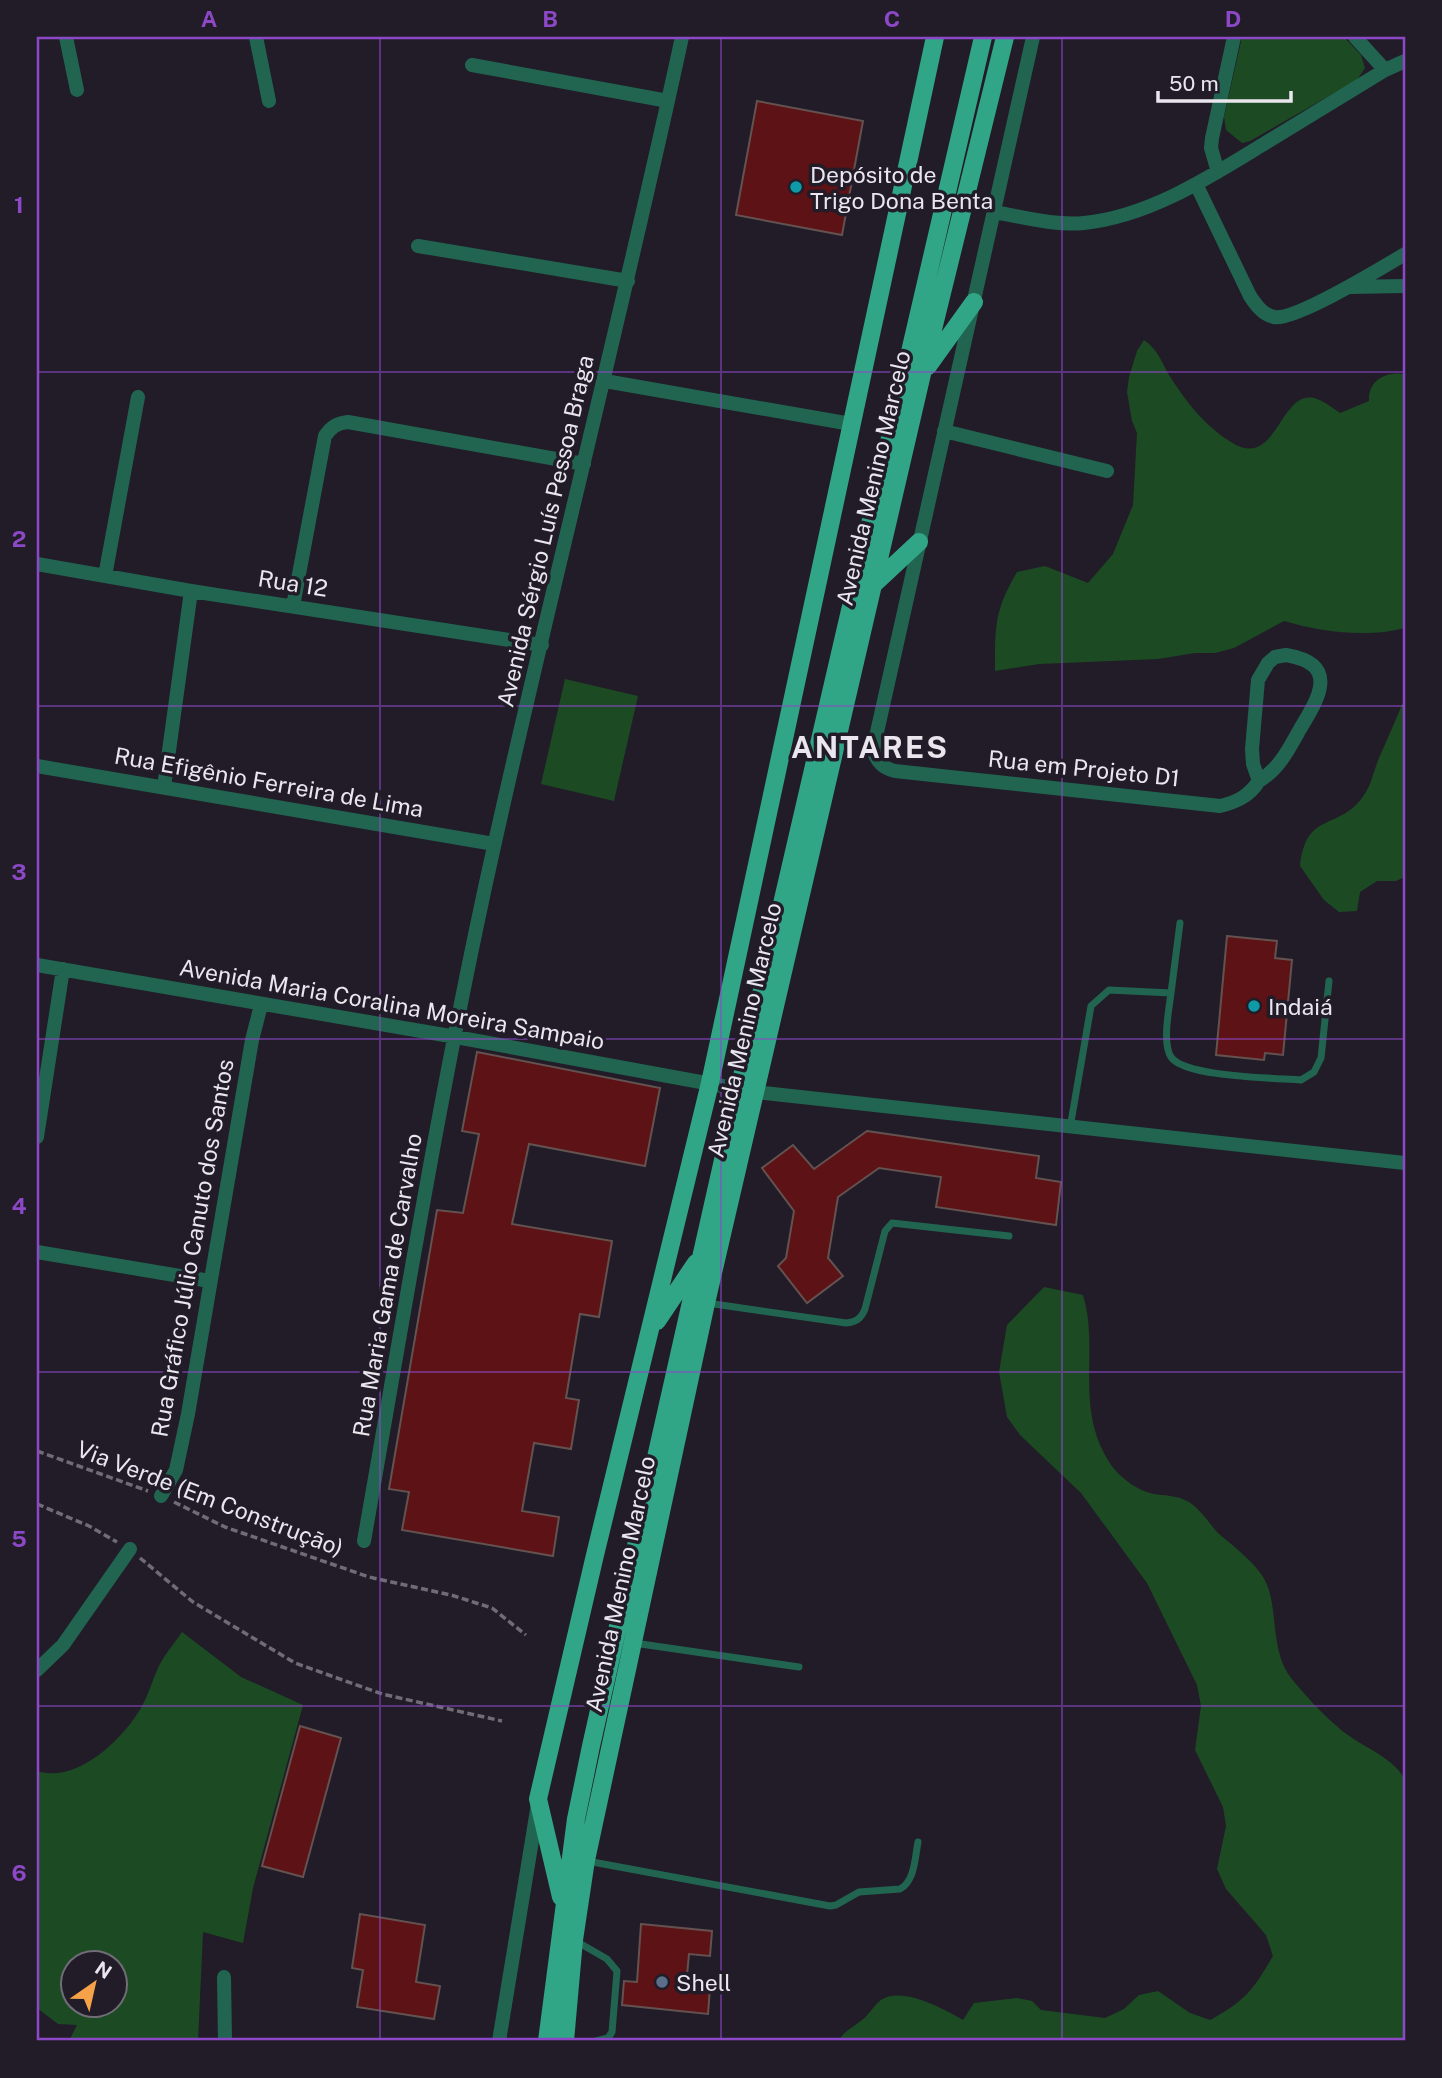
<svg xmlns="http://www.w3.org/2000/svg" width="1442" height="2078" font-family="'Public Sans',sans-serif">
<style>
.green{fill:#1c4b23;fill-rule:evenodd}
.building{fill:#5d1215;stroke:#635250;stroke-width:2}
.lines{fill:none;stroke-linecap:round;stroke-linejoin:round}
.path{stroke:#706c76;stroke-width:3.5;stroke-dasharray:7 3.5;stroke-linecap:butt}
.service{stroke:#216551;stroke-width:7}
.minor{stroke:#216551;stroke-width:14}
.primary{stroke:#31a686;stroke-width:18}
.grid{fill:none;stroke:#8c48c6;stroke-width:2;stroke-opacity:0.55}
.culture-dot{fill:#0f9aa8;stroke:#211c28;stroke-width:2.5}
.service-dot{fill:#5c6f8a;stroke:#211c28;stroke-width:2.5}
.labels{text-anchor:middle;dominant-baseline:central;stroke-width:7;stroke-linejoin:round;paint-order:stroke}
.poi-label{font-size:23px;fill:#e9e6ee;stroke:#211c28;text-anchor:start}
.street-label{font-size:23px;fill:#e9e6ee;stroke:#211c28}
.district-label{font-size:30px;font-weight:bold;letter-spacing:2px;fill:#e9e6ee;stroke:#211c28}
.neatline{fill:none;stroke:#8c48c6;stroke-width:2.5}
.grid-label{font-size:23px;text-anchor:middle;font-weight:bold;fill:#8c48c6}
</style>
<rect width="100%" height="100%" fill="#211c28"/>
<!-- green -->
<path class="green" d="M1242,37H1344L1361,55L1365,68L1357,80L1250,141L1242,143L1226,130L1224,117Z
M1144,340C1158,350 1161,361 1169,375C1186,402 1207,429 1236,445C1278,466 1281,386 1317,399C1325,402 1333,408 1340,413L1369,401C1368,380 1386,371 1405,374V628C1367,638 1322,632 1284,621L1234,648L1215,653H1195L1158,659L1039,664L995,671C995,628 994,611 1017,572L1045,566L1088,583L1113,554L1133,505L1137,433L1132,421L1127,392L1129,377L1137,351Z
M565,679L638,696L614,801L541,784Z
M1405,697V877L1396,881H1377L1360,892L1357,911L1339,912L1324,900L1300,866C1306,811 1337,831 1362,798C1372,785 1373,772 1379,758C1388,738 1397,717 1405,697Z
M1044,1287L1083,1295C1099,1347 1076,1402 1105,1455C1114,1473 1134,1490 1154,1494C1167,1496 1176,1495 1189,1502C1200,1509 1209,1523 1218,1533C1224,1539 1232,1544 1238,1550C1247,1558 1257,1567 1263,1577C1280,1604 1268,1647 1291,1678C1305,1695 1322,1714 1339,1728C1360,1747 1390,1754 1405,1779V2041H839C843,2031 854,2027 862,2020C869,2015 874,2005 881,2000C902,1986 944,2009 963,2020L974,2003L1017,1998L1032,2001L1041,2010L1105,2018L1124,2009L1139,1995L1158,1991L1190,2013L1210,2020C1245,2001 1253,1990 1273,1956L1266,1935L1226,1889L1217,1869L1226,1826L1223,1807L1195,1750L1201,1706L1197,1685L1147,1583L1081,1493L1020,1435L1007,1417L999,1372L1007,1325Z
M182,1632L241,1677L303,1705L253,1888L243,1943L203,1932L198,2041H69L77,2025L58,2024L37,2008V1771C77,1784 122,1740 141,1708C148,1696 152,1681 158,1668C164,1655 174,1644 182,1632ZM116,1962V2004H74V1962Z"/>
<!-- building -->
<path class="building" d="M757,101L863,121L842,235L736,215Z
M1227,936L1277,941L1275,958L1292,960L1283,1055L1265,1053L1264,1060L1216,1055Z
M477,1052L660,1088L645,1166L529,1144L512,1224L612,1241L599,1317L580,1314L566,1398L579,1400L571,1449L534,1443L522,1511L559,1517L553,1556L402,1530L409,1492L389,1489L437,1210L463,1213L479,1134L462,1131Z
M867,1131L1039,1156L1036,1178L1061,1182L1056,1225L936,1207L941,1177L879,1168L838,1197L828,1258L843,1276L807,1303L778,1266L786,1258L794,1211L762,1168L793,1145L814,1169Z
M300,1726L341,1738L303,1877L262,1866Z
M360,1914L425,1925L416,1982L440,1986L434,2019L357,2007L363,1970L352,1968Z
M641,1924L712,1931L710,1956L689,1954L686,1986L710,1988L708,2014L622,2005L624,1981L637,1982Z"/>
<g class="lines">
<!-- path -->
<path class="path" d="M37,1451L148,1491
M174,1502L225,1527L369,1577L451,1595L492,1608L526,1635
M37,1504L89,1526L117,1542
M140,1558L193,1602L295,1663L382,1694L502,1721"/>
<!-- service -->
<path class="service" d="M1171,993L1180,923
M1070,1128L1091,1006L1109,990L1171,993C1169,1009 1162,1043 1171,1057C1184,1077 1275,1078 1301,1080L1314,1072L1321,1058L1329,981
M707,1303L846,1323C856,1322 861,1319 865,1309L885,1231L892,1223L1009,1236
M634,1643L799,1667
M587,1861L830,1906L836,1905L859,1892L900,1889C915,1881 915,1857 918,1842
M574,1940L607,1959L617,1971L612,2032L608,2038L596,2041"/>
<!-- minor -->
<path class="minor" d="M66,37L77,90
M256,37L269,101
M1033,37L873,750C877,762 883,768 895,771L1220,806C1237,802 1249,796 1259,781
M1355,37L1385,70
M472,65L668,101
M1218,172L1211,148L1212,138L1234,37
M1196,184L1250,296C1256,305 1263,315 1274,317C1295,321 1383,267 1405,254
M994,212C1023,217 1055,226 1084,223C1151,216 1211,176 1267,142C1307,118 1346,94 1385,70L1405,61
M418,246L628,281
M1351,287L1405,286
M605,381L851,424
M944,431L1107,471
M37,564L191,591L542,645
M105,576L138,397
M293,606L325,436C331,427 337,423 348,422L584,464
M1286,655C1340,664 1319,698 1300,729C1289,749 1279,769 1259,781L1253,764L1252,749L1258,680L1268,663L1275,657Z
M37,766L494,844
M164,787L191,591
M37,965L456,1037L755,1092L1405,1163
M37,1137L63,969
M37,1252L210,1281
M161,1496L176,1470L188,1414L252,1040L261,1005
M364,1541C405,1308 443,1074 495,842C555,573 624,306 682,37
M37,1670L63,1645L130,1549
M224,1977L225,2041
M499,2041L538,1804"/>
<!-- primary -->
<path class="primary" d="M928,366L974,302
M874,584L919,542
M657,1321L696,1263
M561,1897L538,1799L595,1555L710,1083L935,37
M547,2041L576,1819L591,1746L739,1089L983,37
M565,2041L574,1940L586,1860L706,1303L922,374L1005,37"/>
</g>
<!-- grid -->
<path class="grid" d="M380,37V2041M721,37V2041M1062,37V2041M37,372H1405M37,706H1405M37,1039H1405M37,1372H1405M37,1706H1405"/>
<!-- markers -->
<g class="culture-dot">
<circle cx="796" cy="187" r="7"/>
<circle cx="1254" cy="1006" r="7"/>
</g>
<circle class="service-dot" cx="662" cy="1982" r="7"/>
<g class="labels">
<!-- poi labels -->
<g class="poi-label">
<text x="810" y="174">Depósito de<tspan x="810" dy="26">Trigo Dona Benta</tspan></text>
<text x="1268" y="1006">Indaiá</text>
<text x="676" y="1982">Shell</text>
</g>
<!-- street labels -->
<g class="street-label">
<text transform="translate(873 478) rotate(-77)">Avenida Menino Marcelo</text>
<text transform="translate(545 531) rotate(-77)">Avenida Sérgio Luís Pessoa Braga</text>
<text transform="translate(293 583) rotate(9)">Rua 12</text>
<text transform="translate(1084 768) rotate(6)">Rua em Projeto D1</text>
<text transform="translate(269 782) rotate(10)">Rua Efigênio Ferreira de Lima</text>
<text transform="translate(392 1004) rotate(10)">Avenida Maria Coralina Moreira Sampaio</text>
<text transform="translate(744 1030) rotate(-77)">Avenida Menino Marcelo</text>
<text transform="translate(192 1248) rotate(-80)">Rua Gráfico Júlio Canuto dos Santos</text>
<text transform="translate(387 1285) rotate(-80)">Rua Maria Gama de Carvalho</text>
<text transform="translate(210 1498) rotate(21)">Via Verde (Em Construção)</text>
<text transform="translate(620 1584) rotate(-78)">Avenida Menino Marcelo</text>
</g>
<!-- district labels -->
<g class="district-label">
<text x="870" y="747">ANTARES</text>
</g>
</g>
<!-- border -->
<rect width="1442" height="2078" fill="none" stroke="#211c28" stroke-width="77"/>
<!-- north arrow -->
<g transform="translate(94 1984) rotate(34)"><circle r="33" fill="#211c28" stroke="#716d77" stroke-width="2"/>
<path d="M0-5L12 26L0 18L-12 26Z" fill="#f6a248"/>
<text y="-10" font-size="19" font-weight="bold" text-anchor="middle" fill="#e9e6ee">N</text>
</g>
<!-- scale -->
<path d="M1158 91v10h133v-10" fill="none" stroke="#e9e6ee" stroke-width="3.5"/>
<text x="1169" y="91" font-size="21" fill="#e9e6ee" stroke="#211c28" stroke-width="5" paint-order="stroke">50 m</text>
<rect x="38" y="38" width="1366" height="2001" class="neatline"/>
<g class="grid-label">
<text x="209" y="27">A</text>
<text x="550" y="27">B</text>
<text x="892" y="27">C</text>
<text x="1233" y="27">D</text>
<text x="19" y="213">1</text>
<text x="19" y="547">2</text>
<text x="19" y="880">3</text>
<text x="19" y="1214">4</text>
<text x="19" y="1547">5</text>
<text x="19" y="1881">6</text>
</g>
</svg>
